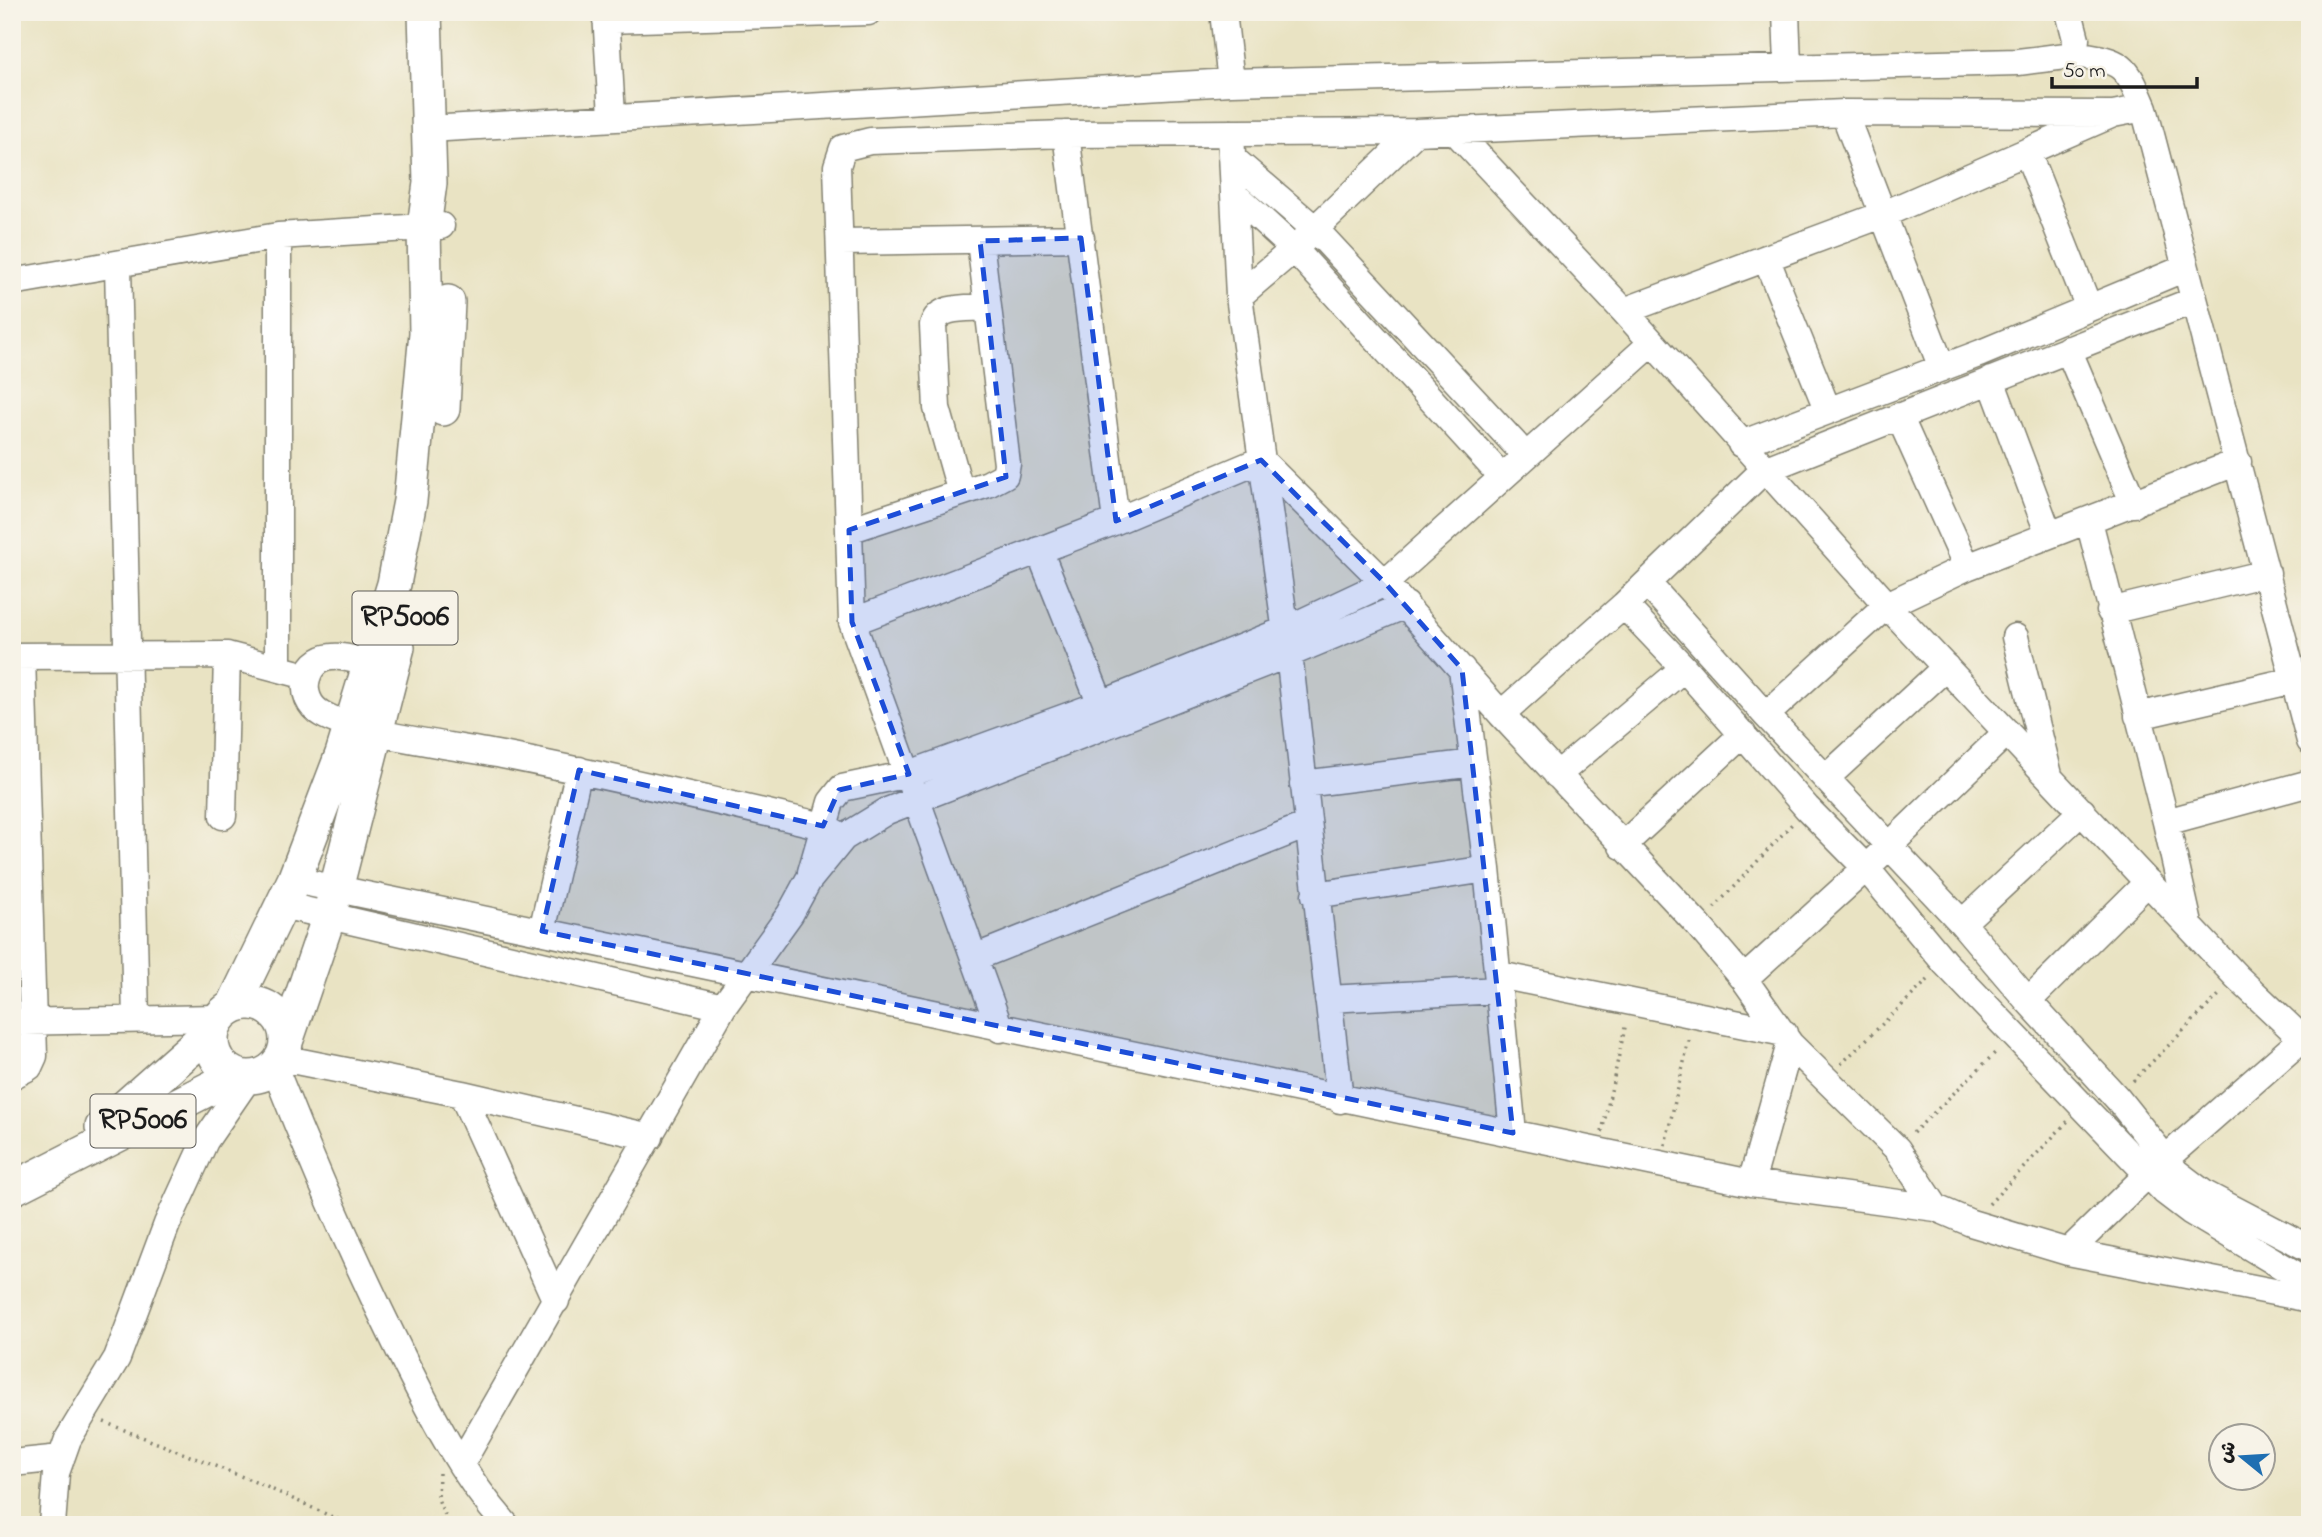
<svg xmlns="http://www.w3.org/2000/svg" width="2322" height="1537" font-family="'Indie Flower','Playpen Sans Arabic',sans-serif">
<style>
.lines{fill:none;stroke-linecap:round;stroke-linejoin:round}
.minor-casing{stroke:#828070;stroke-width:29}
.major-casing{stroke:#828070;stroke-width:36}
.path{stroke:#828070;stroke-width:3.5;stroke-dasharray:2 5;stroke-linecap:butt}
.minor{stroke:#fff;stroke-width:26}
.major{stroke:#fff;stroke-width:33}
.marked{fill:#1d4ed8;fill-opacity:0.2;stroke:#1d4ed8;stroke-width:5;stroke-dasharray:14 9;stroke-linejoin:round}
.labels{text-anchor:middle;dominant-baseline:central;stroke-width:5;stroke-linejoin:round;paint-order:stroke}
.shield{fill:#f7f3e8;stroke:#5e5c59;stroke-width:2}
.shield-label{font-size:30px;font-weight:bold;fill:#1c1c1c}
</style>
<rect width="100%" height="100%" fill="#f7f3e8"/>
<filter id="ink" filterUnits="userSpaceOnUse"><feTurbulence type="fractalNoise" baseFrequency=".0143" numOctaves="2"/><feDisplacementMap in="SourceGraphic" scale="14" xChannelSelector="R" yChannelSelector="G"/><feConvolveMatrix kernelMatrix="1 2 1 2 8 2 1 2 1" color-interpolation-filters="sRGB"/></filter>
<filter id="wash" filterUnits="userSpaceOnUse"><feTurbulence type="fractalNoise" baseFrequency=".00686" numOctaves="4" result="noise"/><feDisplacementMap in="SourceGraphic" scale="28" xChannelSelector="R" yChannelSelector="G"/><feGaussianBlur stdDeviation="1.57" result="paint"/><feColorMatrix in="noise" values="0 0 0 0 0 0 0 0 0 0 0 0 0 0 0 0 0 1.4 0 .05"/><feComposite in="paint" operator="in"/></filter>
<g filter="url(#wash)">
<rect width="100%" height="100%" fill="#e9e3c3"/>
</g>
<g filter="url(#ink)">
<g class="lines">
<!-- minor casing -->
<g class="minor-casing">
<path id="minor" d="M606,12L612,116
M1223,12L1231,82
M1786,12L1788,66
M606,20L868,12
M2076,54C2124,62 2125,63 2144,108
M1844,113L1942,368
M429,129L1231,82L2018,62L2074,55L2076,39L2069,12
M1454,130L1624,311L1887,605L2237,977L2310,1046
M1231,133L1239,296L1289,654L1340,1100
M1066,134L1116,521
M2027,152L2089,308
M1232,158L1315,229L1526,456
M1234,194L1294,249L1502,477
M278,236V667
M842,242L1081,238
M1766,258L1828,411
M118,266L136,1019
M12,282L278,236L441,226
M1239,296L1294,249L1416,132
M1624,311L1882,215L2113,114L2144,108L2310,741
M2068,349L2134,504
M1991,380L2049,535
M1899,416L1967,567
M1741,444L1981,353L2183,269
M961,493L937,408L933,325C939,304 969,309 988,307
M2089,521L2166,822L2189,924
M849,530L988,484L1005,475L1007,464L980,241
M1039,550L1107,720
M1647,583L1766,715L1962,923L2028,1001L2117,1098L2176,1172L2205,1194L2310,1249
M1624,605L1684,668L1807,808L1866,868L1945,963L2165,1192L2190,1211L2310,1283
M2110,611L2267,573
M852,622L1116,521L1261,460L1385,583L1501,714L1698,925L1744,979L1790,1044L1897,1149L1936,1208
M2015,637L2049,775
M12,656L227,655L295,673
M1462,669L1487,869L1513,1133
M386,670C362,662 318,641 307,678C303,692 309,707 322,714C358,735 457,746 502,755C610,776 716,801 823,826L836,833
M1501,714L1624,605L1764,470L2192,301
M1766,715L1887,605L1967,567L2238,462
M2138,716L2294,680
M1557,775L1684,668
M1826,778L1946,667
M1303,784L1474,763
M223,816L227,655
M2166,822L2310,783
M1622,846L1743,734
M811,872L831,802L842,788L909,774L1101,704L1285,630L1385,583L1652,343
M294,880L1751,1183L1936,1208L1971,1223L2068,1252L2310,1299
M1315,895L1487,869
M282,905L723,1007
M1962,923L2082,811
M542,931L579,770
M974,958L1307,825
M1499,975L1784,1033
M1744,979L1866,868L2007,732
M1328,999L1499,990
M2028,1001L2148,882
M12,1022L218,1018
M1000,1029L852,622L837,166L843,148L870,141L1066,134L1416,132L1844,113L2113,114
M281,1058L462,1094L650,1137
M272,1069L277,1074C314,1168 355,1261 400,1352C430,1413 461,1474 506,1525
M12,1076L29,1067L34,1056L22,656
M462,1094L556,1301
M1751,1183L1790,1044
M2068,1252L2148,1174L2310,1032
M12,1463L61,1458
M461,1464L723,1007L790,914L808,881L843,838L887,811L1289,654L1406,605
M52,1525L56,1473L68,1439L117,1358L167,1224L205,1141L249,1077"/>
</g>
<!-- major casing -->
<g class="major-casing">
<path id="major" d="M443,409L448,302
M212 1040a37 37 0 1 1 74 0a37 37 0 1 1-74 0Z
M233,1006L294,880L342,754L394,584L410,501L426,333L424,227L430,183L425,12
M286,1042L329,916L398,647
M102,1127L213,1029
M12,1189L236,1075"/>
</g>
<!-- path -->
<path class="path" d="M1714,908L1792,824
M1841,1064L1929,979
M2133,1081L2221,993
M1602,1132L1626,1023
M1913,1133L1998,1050
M1665,1145L1690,1036
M1989,1204L2068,1121
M104,1422L258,1483L350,1525
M439,1473L438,1499L449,1525"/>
<!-- minor -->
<use href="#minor" class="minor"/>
<!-- major -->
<use href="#major" class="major"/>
</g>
</g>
<!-- marked area -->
<path class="marked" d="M1081,238L1116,521L1261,460L1385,583L1462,669L1513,1133L542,931L579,770L823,826L839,790L909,774L852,622L849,530L1006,477L980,241Z"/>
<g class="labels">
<!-- shield labels -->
<g class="shield">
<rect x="352.5" y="591.5" width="105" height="53" rx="5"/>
<rect x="90.5" y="1094.5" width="105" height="53" rx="5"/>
</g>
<g class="shield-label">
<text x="405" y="618">RP5006</text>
<text x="143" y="1121">RP5006</text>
</g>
</g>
<!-- margin -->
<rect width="2322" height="1537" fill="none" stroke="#f7f3e8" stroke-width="42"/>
<!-- north arrow -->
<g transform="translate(2242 1457) rotate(288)"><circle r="33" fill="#f7f3e8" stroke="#9f9d96" stroke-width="2"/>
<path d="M0-5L12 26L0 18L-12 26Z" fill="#1f6fb2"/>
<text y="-10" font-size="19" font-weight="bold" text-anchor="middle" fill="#1c1c1c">ش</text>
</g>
<!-- scale -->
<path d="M2052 77v10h145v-10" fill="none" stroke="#1c1c1c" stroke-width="3.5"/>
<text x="2063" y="77" font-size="21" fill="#1c1c1c" stroke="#f7f3e8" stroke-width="5" paint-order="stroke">50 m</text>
</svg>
